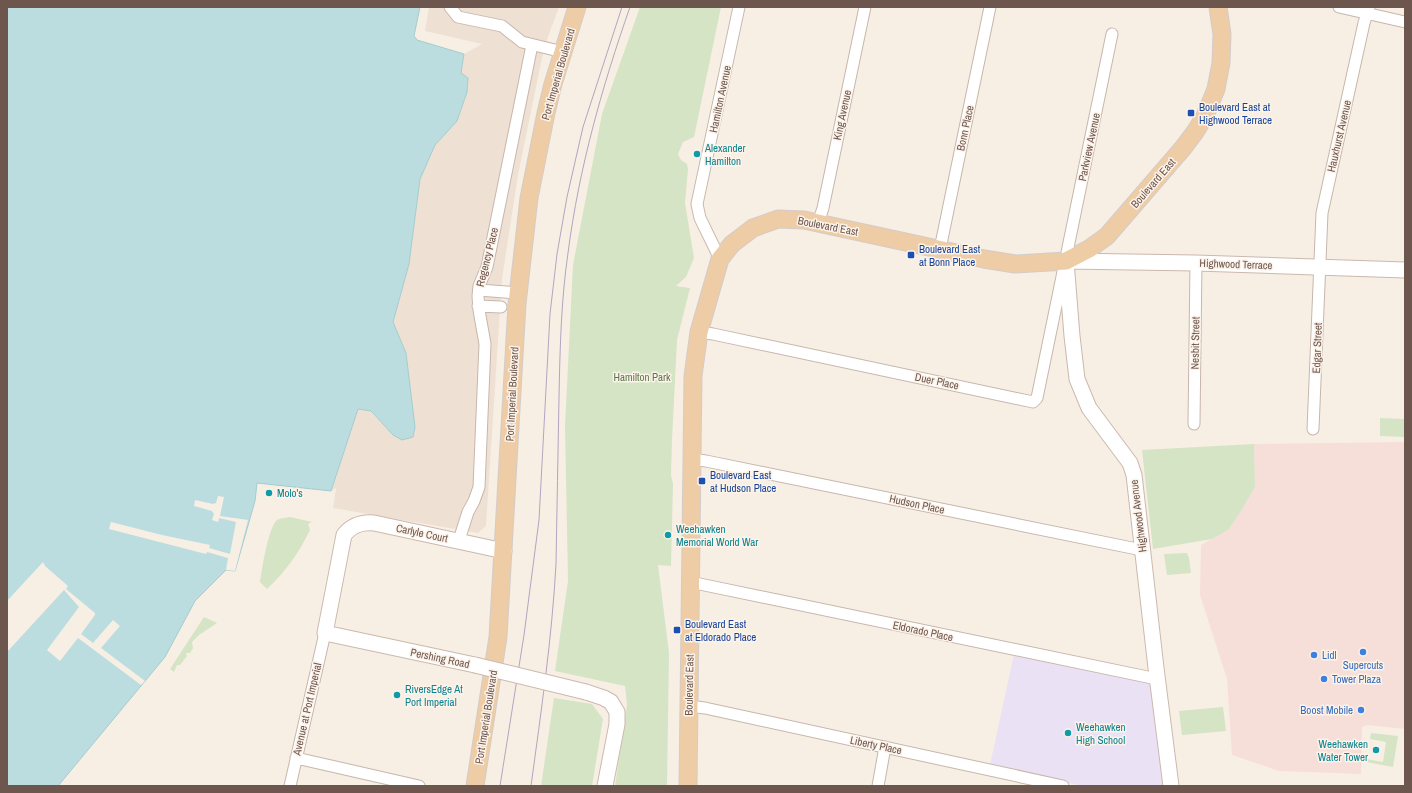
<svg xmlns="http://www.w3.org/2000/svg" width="1412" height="793" font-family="'Archivo Narrow',sans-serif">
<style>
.residential{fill:#efe0d4}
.commercial{fill:#f7dfd9}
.education{fill:#ebe1f5}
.green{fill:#d4e4c5}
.water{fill:#bcdddf;stroke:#a3cdcf}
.pier{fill:#f8efe4}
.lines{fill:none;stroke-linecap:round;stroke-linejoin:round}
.street-casing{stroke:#c7b6ac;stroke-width:13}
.secondary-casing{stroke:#ccb8ad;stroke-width:17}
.primary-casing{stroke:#d3ccca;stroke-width:19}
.street{stroke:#fff;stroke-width:11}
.secondary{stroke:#fff;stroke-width:15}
.primary{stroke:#eecca5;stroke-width:17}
.tram{stroke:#b1a5c0;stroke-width:1}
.secondary-bridge-casing{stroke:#ccb8ad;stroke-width:17;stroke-linecap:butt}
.secondary-bridge{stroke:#fff;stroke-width:15}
.transit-dot{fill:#1a4fb4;stroke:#fcf3ea;stroke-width:1.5}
.culture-dot{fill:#0f9aa8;stroke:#fcf3ea;stroke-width:1.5}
.shop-dot{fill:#3f7fe0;stroke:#fcf3ea;stroke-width:1.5}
.labels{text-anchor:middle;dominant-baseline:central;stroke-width:3;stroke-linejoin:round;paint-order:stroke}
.street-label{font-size:11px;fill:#6d564d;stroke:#fcf3ea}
.transit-label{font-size:11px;fill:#164399;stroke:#fcf3ea;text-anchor:start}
.culture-label{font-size:11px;fill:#0d838f;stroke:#fcf3ea;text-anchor:start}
.park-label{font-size:11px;fill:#5c774a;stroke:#fcf3ea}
.shop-label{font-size:11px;fill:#366cbe;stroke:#fcf3ea;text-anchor:start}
</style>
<rect width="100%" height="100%" fill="#f8efe4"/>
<!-- residential -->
<path class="residential" d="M429,7H559L548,37L542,58L518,175L502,279L486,526L478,533L333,508L336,488L331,491L358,409L370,411L393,435L413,437L415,427L406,353L393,322L409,264L420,179L435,145L457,121L467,92L468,78L461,73L464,54L482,44L425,31Z"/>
<!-- commercial -->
<path class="commercial" d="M1405,442V729L1367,725L1362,727L1361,774L1279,771L1232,755L1227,679L1200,595L1201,545L1228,530L1255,487L1254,444Z"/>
<!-- education -->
<path class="education" d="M1015,649L1153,678L1164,786H1082L990,765Z"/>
<!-- green -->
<path class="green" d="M640,7H721L694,137L683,142L678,154L681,160L687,164L688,169L685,203L694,258L686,277L676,286L690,288L677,340L672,440L671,475L673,484L671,566L658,565L669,653L667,786H615L627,704L625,686L555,671L568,581L565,426L573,265L602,114Z
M1380,418L1405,419V437L1380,436Z
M1254,444L1255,487L1239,514L1228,530L1212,539L1153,549L1142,450Z
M290,517L312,522L308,524L310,530C298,554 287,570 267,589L260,582C262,569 268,528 277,520C281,518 285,518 290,517Z
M1187,553L1189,558L1191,573L1167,575L1164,554Z
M204,617L217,623L199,635L192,642L193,648L190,653H186L187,656L180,665H177L174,672L170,669Z
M554,698L592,704L603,719L592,786H541Z
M1223,707L1226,731L1182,735L1179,711Z
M1371,733L1398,736L1393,767L1366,762V759L1383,762L1386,742L1370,739Z"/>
<!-- water -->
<path class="water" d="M7,7H420L414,36L417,40L464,54L461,73L468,78L467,92L457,121L435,145L420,179L409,264L393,322L406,353L415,427L413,437L402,440L393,435L371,411L358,409L331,491L257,483L255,501L235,571L226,570L195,601L165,657L58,786H7Z"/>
<!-- pier -->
<path class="pier" d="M218,496L224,497L220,516L248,520L235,571L226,570L228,558L207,552L206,554L109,529L111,522L162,535L210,545L209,548L230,554L236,522L219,518L218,522L212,520L214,514L212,511L194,506L195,500L213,504L216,503Z
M43,562L45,566L68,586L66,589L95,613V615L81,634L93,643L113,620L120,626L101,648L145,681L141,685L78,638L60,661L47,650L79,607L64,590L7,652V601Z"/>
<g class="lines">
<!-- street casing -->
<g class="street-casing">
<path id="street" d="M450,7L458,17L502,26L522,42L563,52
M1339,7L1405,22
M818,223L823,208L865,7
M940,249L990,7
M720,259L700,218L697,204L739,7
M479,290L518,293
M478,306L501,307
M699,332L713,334L1033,402L1037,398L1112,34
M1194,424L1196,263
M1313,429L1322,213L1364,23L1369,7
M691,459L706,461L1142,550
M459,540L468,512L474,501L479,487L485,344L479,310L478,296L479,286L487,267L532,45
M690,582L1157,679
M689,706L705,708L1063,786
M296,758L419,786
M290,786L325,633
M878,786L885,747"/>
</g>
<!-- secondary casing -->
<g class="secondary-casing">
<path id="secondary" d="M475,665L325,633L344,535C352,525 361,522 374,523L504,551
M586,692L604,698L611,702L617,712V724L605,786
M1171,786L1156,668L1134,475L1130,463L1089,408L1077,379L1072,336L1066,261L1196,263L1405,270"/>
</g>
<!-- primary casing -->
<g class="primary-casing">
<path id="primary" d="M475,786L498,637L517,304L529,198L546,113L553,84L577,7
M688,786L693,376L699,332L720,259L732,244L753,228L778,219L804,220L984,259L1015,264L1066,261L1089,249L1107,236L1183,148L1195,132L1205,116L1216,89L1221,63L1222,34L1218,7"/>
</g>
<!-- street -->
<use href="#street" class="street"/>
<!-- secondary -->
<use href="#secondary" class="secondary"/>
<!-- primary -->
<use href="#primary" class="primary"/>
<!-- tram -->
<path class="tram" d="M500,786L524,635L539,520L550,314L557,254L567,197L583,127L622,7
M531,786C541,712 552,638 556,564C557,508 558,453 559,397C560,349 561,301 568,253C579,168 602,87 630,7"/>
<!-- secondary-bridge casing -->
<g class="secondary-bridge-casing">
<path id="secondary-bridge" d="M475,665L586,692"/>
</g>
<!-- secondary-bridge -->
<use href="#secondary-bridge" class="secondary-bridge"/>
</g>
<!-- markers -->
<g class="transit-dot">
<rect x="1187" y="109" width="8" height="8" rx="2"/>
<rect x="907" y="251" width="8" height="8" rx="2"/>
<rect x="698" y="477" width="8" height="8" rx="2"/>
<rect x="673" y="626" width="8" height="8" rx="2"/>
</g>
<g class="culture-dot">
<circle cx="697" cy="154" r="4"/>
<circle cx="269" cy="493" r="4"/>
<circle cx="668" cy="535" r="4"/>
<circle cx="397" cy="695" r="4"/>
<circle cx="1068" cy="733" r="4"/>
<circle cx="1376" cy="750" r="4"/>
</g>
<g class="shop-dot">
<circle cx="1363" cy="652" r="4"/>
<circle cx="1314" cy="655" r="4"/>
<circle cx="1324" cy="679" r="4"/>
<circle cx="1361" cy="710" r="4"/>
</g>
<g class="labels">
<!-- street labels -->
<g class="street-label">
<text transform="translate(558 74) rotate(-74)">Port Imperial Boulevard</text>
<text transform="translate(720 99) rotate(-78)">Hamilton Avenue</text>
<text transform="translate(842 115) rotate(-78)">King Avenue</text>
<text transform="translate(965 128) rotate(-78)">Bonn Place</text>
<text transform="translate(1339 136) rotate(-77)">Hauxhurst Avenue</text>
<text transform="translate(1089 147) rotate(-78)">Parkview Avenue</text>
<text transform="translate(1153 183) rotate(-49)">Boulevard East</text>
<text transform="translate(828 226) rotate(11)">Boulevard East</text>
<text transform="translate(487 257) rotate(-76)">Regency Place</text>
<text transform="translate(1236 264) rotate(2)">Highwood Terrace</text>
<text transform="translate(1195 343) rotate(-89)">Nesbit Street</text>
<text transform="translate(1317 348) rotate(-88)">Edgar Street</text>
<text transform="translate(937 381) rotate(12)">Duer Place</text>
<text transform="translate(512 394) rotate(-87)">Port Imperial Boulevard</text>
<text transform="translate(917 504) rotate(12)">Hudson Place</text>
<text transform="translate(1138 516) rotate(-97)">Highwood Avenue</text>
<text transform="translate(422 533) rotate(12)">Carlyle Court</text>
<text transform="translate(923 631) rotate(12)">Eldorado Place</text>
<text transform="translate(440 658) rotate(12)">Pershing Road</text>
<text transform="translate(689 685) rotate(-89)">Boulevard East</text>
<text transform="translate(307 709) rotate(-77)">Avenue at Port Imperial</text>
<text transform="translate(486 717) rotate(-81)">Port Imperial Boulevard</text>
<text transform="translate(876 745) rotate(12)">Liberty Place</text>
</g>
<!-- transit labels -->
<g class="transit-label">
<text x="1199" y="107">Boulevard East at<tspan x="1199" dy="13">Highwood Terrace</tspan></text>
<text x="919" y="249">Boulevard East<tspan x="919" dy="13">at Bonn Place</tspan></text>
<text x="710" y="475">Boulevard East<tspan x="710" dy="13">at Hudson Place</tspan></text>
<text x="685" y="624">Boulevard East<tspan x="685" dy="13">at Eldorado Place</tspan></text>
</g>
<!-- culture labels -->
<g class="culture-label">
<text x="705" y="148">Alexander<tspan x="705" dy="13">Hamilton</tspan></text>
<text x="277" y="493">Molo's</text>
<text x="676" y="529">Weehawken<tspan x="676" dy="13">Memorial World War</tspan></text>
<text x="405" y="689">RiversEdge At<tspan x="405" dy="13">Port Imperial</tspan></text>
<text x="1076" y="727">Weehawken<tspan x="1076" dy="13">High School</tspan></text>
<text x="1368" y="744" text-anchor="end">Weehawken<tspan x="1368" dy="13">Water Tower</tspan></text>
</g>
<!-- park labels -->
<g class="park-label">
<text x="642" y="377">Hamilton Park</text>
</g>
<!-- shop labels -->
<g class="shop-label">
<text x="1322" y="655">Lidl</text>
<text x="1363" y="665" text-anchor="middle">Supercuts</text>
<text x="1332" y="679">Tower Plaza</text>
<text x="1353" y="710" text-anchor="end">Boost Mobile</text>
</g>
</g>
<!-- border -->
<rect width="1412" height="793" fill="none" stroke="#6d564d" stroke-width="16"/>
</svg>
